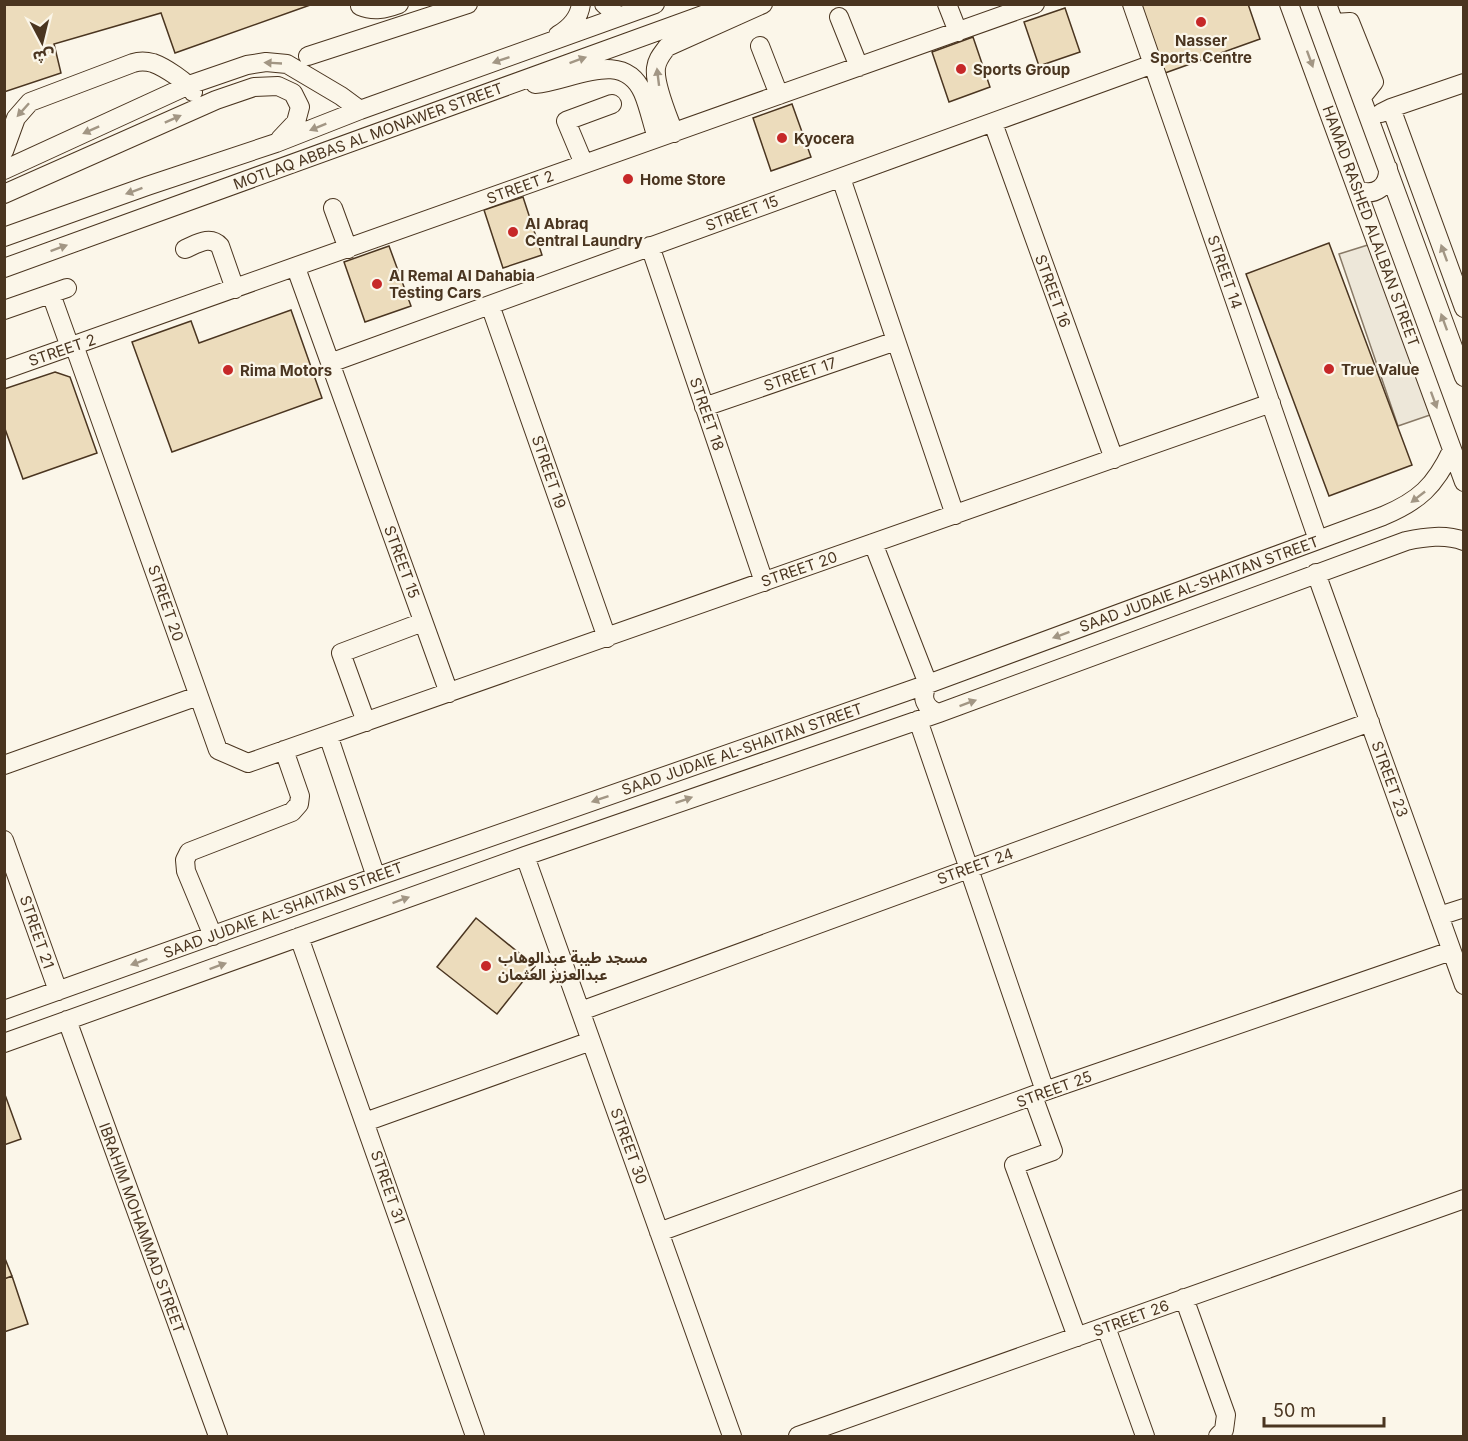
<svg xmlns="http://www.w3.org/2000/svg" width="1468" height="1441" font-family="Inter,'Noto Sans Arabic',sans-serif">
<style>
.parking{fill:#ede7d9;stroke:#887966;stroke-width:1.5}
.building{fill:#ecdcbc;stroke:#4a3520;stroke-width:1.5}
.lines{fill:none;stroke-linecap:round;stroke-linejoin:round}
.minor-casing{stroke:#4a3520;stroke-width:20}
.minor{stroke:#fbf6e9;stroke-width:18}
.oneway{fill:#a29684}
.poi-dot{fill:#c62828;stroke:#fbf6e9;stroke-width:2}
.labels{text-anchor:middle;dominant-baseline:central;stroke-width:4.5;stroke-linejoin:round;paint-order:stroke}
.poi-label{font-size:15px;font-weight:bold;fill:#4a3520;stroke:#fbf6e9;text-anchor:start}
.street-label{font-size:15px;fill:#4a3520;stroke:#fbf6e9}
</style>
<rect width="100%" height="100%" fill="#fbf6e9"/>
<!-- parking -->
<path class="parking" d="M1371,244L1430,415L1398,426L1339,254Z"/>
<!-- building -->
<path class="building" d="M4,4H313L175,53L161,13L54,44L61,73L4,92Z
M1141,4H1248L1260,39L1165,73Z
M1065,8L1080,52L1039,66L1024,22Z
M973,37L990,87L949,102L932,52Z
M792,104L811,157L771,171L753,118Z
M523,197L542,255L503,268L484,210Z
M1329,243L1412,465L1329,496L1246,274Z
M389,246L411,306L365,322L344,262Z
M291,310L322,398L172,452L132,342L191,321L199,343Z
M55,372L70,377L97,453L23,479L4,426V389Z
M476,918L535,966L497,1014L437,967Z
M4,1092L21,1139L4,1145Z
M4,1256L12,1276L4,1279Z
M12,1276L28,1324L4,1332V1279Z"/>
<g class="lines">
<!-- minor casing -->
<g class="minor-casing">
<path id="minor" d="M604,4L619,17
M947,4L958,32
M1132,4L1318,540
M1289,4L1464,482
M1327,4L1464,377
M360,6C374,12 385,9 399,4
M839,17L859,67
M1334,23L1350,22L1374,82L1362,97
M558,35C570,28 579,19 581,4
M760,46L779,95
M308,56L468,4
M535,84C572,81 623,47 643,93C649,107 652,123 657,138
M1391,108L1464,308
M1381,113L1391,108L1464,83
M993,123L1114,459
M674,133C668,116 654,85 656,68C657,59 662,54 667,47L763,4
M4,151L16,118L30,102L133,63C139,61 146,61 153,63C164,67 188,82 193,92
M584,164L566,121L612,104
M4,170L189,85L247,65L266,62L287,64L341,96L360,110
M841,178L955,515
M1357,190C1375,197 1389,187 1388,168
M4,194L216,100L254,87L278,86L293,93L300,107L296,122L280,139
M333,208L348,249
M4,237L147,186L276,143L360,110L655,4
M650,246L764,582
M185,249C197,244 210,235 220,246L235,289
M4,268L733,4
M296,268L449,693
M51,294L70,347
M490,305L607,638
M4,310L67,288
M74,345L218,750L248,763L1271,403
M330,363L1153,64
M4,370L1035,4
M704,407L896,341
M873,543L928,684C920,697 925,709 939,713
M1316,573L1464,985
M918,720L1045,1091
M366,722L341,653L423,622
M328,735L376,877
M4,765L198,696
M4,840L58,991
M525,856L732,1436
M1439,916L1464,908
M213,936L186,871L185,860L189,852L292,812L299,804L300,796L284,750
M299,937L475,1436
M4,1010L376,877L928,684L1383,516C1419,501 1435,486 1452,450
M581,1011L1370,722
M67,1020L218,1436
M4,1043L525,856L939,713L1406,541C1425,537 1445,534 1464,541
M1033,1096L1053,1151L1014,1165L1077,1337
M365,1122L591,1041
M659,1232L1045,1091L1451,951
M1184,1298L1226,1415L1224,1430L1218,1436
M1106,1327L1145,1436
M798,1436L1464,1199"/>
</g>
<!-- minor -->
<use href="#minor" class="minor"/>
</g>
<!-- one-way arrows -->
<defs><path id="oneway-solid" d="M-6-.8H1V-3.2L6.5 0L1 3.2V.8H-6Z" transform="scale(1.5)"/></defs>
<g class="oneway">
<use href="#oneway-solid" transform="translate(1310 59) rotate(70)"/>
<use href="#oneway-solid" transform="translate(501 60) rotate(161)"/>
<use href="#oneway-solid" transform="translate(578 60) rotate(-20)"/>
<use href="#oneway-solid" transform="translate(273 63) rotate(-177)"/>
<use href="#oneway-solid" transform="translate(658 77) rotate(-97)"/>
<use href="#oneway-solid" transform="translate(23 110) rotate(132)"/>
<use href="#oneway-solid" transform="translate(173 119) rotate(-24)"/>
<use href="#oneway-solid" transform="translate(318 127) rotate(158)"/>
<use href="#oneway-solid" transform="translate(91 130) rotate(156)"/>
<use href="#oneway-solid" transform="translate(134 191) rotate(160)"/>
<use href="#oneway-solid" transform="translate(59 248) rotate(-20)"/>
<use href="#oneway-solid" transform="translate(1444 253) rotate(-110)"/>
<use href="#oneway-solid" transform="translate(1444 322) rotate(-110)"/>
<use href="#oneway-solid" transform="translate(1434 400) rotate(70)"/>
<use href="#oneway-solid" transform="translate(1418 497) rotate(142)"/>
<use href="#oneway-solid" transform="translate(1061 635) rotate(160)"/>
<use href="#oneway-solid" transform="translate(968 703) rotate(-20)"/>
<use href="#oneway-solid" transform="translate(600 799) rotate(161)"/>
<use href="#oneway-solid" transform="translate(684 800) rotate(-19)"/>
<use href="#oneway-solid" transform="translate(401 900) rotate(-20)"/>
<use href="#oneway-solid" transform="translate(139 962) rotate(160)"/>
<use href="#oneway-solid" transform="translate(218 966) rotate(-20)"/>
</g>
<!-- markers -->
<g class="poi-dot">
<circle cx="1201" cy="22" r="6"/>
<circle cx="961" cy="69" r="6"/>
<circle cx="782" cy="138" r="6"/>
<circle cx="628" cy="179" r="6"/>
<circle cx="513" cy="232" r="6"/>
<circle cx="377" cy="284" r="6"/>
<circle cx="1329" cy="369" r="6"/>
<circle cx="228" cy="370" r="6"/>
<circle cx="486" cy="966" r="6"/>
</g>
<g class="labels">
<!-- poi labels -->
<g class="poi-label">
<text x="1201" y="40" text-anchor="middle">Nasser<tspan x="1201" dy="17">Sports Centre</tspan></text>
<text x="973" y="69">Sports Group</text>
<text x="794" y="138">Kyocera</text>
<text x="640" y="179">Home Store</text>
<text x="525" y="223">Al Abraq<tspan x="525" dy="17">Central Laundry</tspan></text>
<text x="389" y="275">Al Remal Al Dahabia<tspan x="389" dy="17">Testing Cars</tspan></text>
<text x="1341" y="369">True Value</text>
<text x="240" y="370">Rima Motors</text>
<text x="498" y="957">مسجد طيبة عبدالوهاب<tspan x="498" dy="17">عبدالعزيز العثمان</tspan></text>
</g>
<!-- street labels -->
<g class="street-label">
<text transform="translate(368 136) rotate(-20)">MOTLAQ ABBAS AL MONAWER STREET</text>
<text transform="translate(520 187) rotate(-20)">STREET 2</text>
<text transform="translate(742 213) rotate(-20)">STREET 15</text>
<text transform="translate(1371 226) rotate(70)">HAMAD RASHED ALALBAN STREET</text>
<text transform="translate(1225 272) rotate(71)">STREET 14</text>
<text transform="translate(1053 291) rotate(70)">STREET 16</text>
<text transform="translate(62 350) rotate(-19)">STREET 2</text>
<text transform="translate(800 374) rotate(-19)">STREET 17</text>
<text transform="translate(707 414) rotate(71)">STREET 18</text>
<text transform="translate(549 472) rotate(71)">STREET 19</text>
<text transform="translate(402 562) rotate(70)">STREET 15</text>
<text transform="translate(799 569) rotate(-19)">STREET 20</text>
<text transform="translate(1199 584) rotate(-20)">SAAD JUDAIE AL-SHAITAN STREET</text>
<text transform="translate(166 603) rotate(71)">STREET 20</text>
<text transform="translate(742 749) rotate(-19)">SAAD JUDAIE AL-SHAITAN STREET</text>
<text transform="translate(1390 779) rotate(70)">STREET 23</text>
<text transform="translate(975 866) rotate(-20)">STREET 24</text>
<text transform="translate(283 910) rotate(-20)">SAAD JUDAIE AL-SHAITAN STREET</text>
<text transform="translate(37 932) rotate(71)">STREET 21</text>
<text transform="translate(1054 1089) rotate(-20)">STREET 25</text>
<text transform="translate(629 1146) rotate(70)">STREET 30</text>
<text transform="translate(388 1187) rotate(71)">STREET 31</text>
<text transform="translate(142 1228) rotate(70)">IBRAHIM MOHAMMAD STREET</text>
<text transform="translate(1131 1318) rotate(-20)">STREET 26</text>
</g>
</g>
<!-- border -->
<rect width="1468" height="1441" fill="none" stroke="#4a3520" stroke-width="12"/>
<!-- north arrow -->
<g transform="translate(42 42) rotate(173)" stroke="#fbf6e9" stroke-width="4.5" paint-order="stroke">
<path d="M0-4.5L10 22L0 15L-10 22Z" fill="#4a3520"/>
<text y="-9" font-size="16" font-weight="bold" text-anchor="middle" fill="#4a3520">ش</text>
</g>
<!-- scale -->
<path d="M1264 1417v9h120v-9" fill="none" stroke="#4a3520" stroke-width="3"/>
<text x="1273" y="1417" font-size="18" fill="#4a3520" stroke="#fbf6e9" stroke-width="4.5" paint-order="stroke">50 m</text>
</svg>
